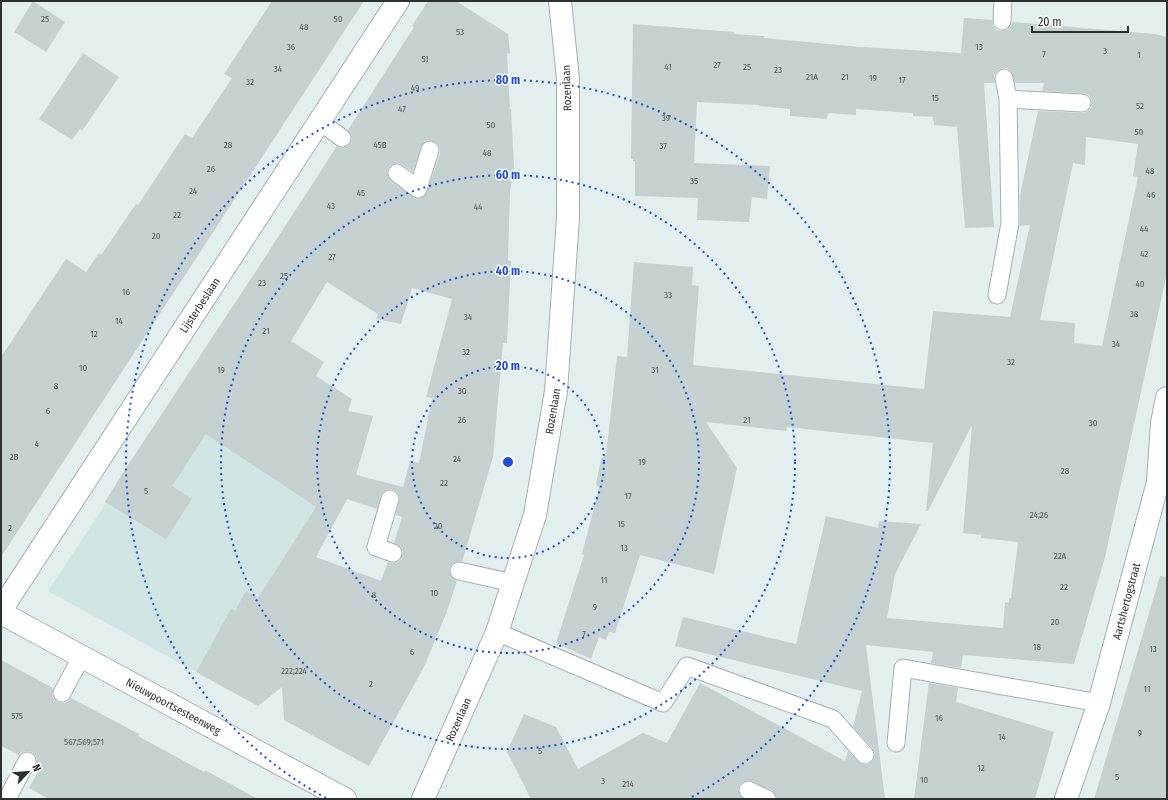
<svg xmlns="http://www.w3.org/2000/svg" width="1168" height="800" font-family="'Fira Sans Condensed',sans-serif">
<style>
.built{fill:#d0e4e3}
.building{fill:#c5d1d0;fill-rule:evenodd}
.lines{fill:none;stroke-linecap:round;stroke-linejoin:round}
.lane-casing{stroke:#a5b0af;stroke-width:19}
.street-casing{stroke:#a5b0af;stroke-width:24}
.secondary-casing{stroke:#a5b0af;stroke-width:24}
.lane{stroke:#fff;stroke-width:17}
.street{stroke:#fff;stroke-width:22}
.secondary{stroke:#fff;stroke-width:22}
.ring{fill:none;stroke:#1d4ed8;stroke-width:2;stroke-dasharray:2 4}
.labels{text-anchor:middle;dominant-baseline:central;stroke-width:3;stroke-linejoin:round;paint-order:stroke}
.number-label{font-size:9px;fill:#525858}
.street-label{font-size:11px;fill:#2b3030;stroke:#fff}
.centre{fill:#1d4ed8;stroke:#fff;stroke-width:2}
.ring-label{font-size:12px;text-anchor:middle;font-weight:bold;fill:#1d4ed8;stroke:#fff;stroke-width:3;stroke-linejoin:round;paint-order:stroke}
</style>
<rect width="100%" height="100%" fill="#e3efee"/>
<!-- built -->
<path class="built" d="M193,367L360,476L240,696L48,591L106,503V500L126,468L134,474Z"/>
<!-- building -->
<path class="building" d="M33,1L65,22L46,52L14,32Z
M272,1H364L1,557V357L66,259L86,272L99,253L101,255L136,204L138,205L185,134L192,138L232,78L224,74Z
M428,1H456L508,34L510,53L507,54L510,109H511L514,166L510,192L508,260L511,261L507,343H503L493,457L462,562H456L452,564L449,568L450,574L452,578L457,581L446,614L424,667L369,766L284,720L282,687L258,706L196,672L231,609L235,611L246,591L258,598L316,507L206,434L172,486L192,499L166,539L105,502L126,468L256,271L335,149L337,146L341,148L346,147L350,144L352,139L351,134L348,130L414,27L412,26ZM428,140L433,141L438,144L440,148V153L427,192L421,198L416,199L391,181L388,176L387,171L389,167L393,164L398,163L403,165L413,172L421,147L424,142ZM327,282L378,314L376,319L401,324L412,288L452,299L426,397L432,398L419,463L410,461L403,487L356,475L373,416L348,411L352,399L316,376L324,362L291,341ZM388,489H392L397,492L400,497L396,515L402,517L394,543L400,546L403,552L402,557L399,561L394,563L388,562L381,581L316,557L347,499L377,509L381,496L383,492Z
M964,18L992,20L993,26L997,30L1001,31L1007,30L1011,26L1012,22L1155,34L1167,37V273L1105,557L1074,664L963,655L961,668L931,663L933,652L866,645L885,799H777L775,794L771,790L748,780L742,782L739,786L738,790L740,795L744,799H531L507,752L524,714L556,727L578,769L643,733L667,743L700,683L845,761L848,751L862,764L867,765L872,762L874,758L875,753L873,749L853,727L862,691L675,646L683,617L796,644L826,516L878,528L879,521L921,524L895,574L887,618L1003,628L1005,602L1009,603V598H1011L1018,542L981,538V535L963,533L972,425L928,511H926L933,443L787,427L786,431L706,422L737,468L714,574L640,555L615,633L609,632L606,640L599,637L591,659L556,643L584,555L582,554L599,488L596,484L601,459L606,455L617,356L627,357L634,262L693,267L692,285L699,286L693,365L924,389L933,311L1010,317L1030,225L1020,226V195L1038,111L1082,113L1087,112L1091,108L1092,104L1091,98L1087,94L1083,93L1042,91L1044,83H1015L1012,72L1007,68H1002L997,71L994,75L995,83H984L994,227L965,228L957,127L934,125V121H933V117L913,116V113L856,109V115L828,113L827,119L790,116V109L759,106V105L697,102L694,163L770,166L767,199L752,197L749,222L697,220L698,198L635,196V161H633V159H631L633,24L734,32V34L764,36V38L861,47L961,53ZM1086,137L1138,144L1133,176L1138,177L1102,346L1074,343L1075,323L1040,320L1073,163L1085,165Z
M83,53L119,77L82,131L80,129L72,140L39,119Z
M1160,576L1167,577V799H1094Z
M1,660L53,688L52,693L53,698L58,702L62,703L67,702L71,698L139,734L138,736L204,772L205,770L258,799H49L29,788L39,770L35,767L37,761L35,755L32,752L27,751L22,752L19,755L1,746Z
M929,683L958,688L956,702L1054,732L1035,799H914Z"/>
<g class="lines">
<!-- lane casing -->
<g class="lane-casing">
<path id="lane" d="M1002,21L1003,1
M1008,99L1082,103
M319,121L342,138
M397,173L418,189L430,150
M997,295L1010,223L1008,99L1004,78
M390,499L376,547L393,553
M459,571L513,583
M497,632L663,703L687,666L833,719L865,755
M62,693L82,656
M896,743L903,668L1099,703
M748,790L767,799
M7,799L27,761"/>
</g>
<!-- street casing -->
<g class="street-casing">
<g id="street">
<path id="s1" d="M1,610L398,1"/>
<path id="s2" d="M423,799L497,632L535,515L556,391L568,218V79L560,1"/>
<path id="s3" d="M1066,799L1099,703L1158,482L1162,423L1167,398"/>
</g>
</g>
<!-- secondary casing -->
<g class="secondary-casing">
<g id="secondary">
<path id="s4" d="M1,613L345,799"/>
</g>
</g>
<!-- lane -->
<use href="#lane" class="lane"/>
<!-- street -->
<use href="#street" class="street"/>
<!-- secondary -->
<use href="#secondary" class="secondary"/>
</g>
<!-- distance rings -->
<g class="ring">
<circle cx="508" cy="462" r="96"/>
<circle cx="508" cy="462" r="191"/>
<circle cx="508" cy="462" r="287"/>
<path d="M326 798A382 382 0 1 1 690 798"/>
</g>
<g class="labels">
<!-- number labels -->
<g class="number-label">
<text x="45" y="19">25</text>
<text x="338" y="19">50</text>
<text x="304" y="27">48</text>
<text x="460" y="32">53</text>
<text x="291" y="47">36</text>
<text x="979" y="47">13</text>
<text x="1105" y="51">3</text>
<text x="1044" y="54">7</text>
<text x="1139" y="55">1</text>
<text x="425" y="59">51</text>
<text x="717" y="65">27</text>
<text x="668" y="67">41</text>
<text x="747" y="67">25</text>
<text x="278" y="69">34</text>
<text x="778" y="70">23</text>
<text x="812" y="77">21A</text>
<text x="845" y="77">21</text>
<text x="873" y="78">19</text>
<text x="902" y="80">17</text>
<text x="250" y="82">32</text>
<text x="415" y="88">49</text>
<text x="935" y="98">15</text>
<text x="1140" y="106">52</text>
<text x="402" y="109">47</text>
<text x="666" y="118">39</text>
<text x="491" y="125">50</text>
<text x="1139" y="132">50</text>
<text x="228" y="145">28</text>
<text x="380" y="145">45B</text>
<text x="663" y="146">37</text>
<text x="487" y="153">48</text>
<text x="211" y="169">26</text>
<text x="1150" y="171">48</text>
<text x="694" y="181">35</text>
<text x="193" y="191">24</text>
<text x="361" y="193">45</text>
<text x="1151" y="195">46</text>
<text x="331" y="206">43</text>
<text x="478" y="207">44</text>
<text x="177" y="215">22</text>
<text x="1144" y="229">44</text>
<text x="156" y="236">20</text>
<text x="1144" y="254">42</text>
<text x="332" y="257">27</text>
<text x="284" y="276">25</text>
<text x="262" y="283">23</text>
<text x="1140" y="284">40</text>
<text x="126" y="292">16</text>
<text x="668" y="295">33</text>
<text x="1134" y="314">38</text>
<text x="468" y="317">34</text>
<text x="119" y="321">14</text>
<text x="266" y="331">21</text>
<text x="94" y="334">12</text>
<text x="1116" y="344">34</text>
<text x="466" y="352">32</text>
<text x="1011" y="362">32</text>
<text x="83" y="368">10</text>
<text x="221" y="370">19</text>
<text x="655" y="370">31</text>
<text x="56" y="386">8</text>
<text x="462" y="391">30</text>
<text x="48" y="411">6</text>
<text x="462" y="420">26</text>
<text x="747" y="420">21</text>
<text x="1093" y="423">30</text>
<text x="37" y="444">4</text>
<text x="14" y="457">2B</text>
<text x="457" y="459">24</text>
<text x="642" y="462">19</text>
<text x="1065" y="471">28</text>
<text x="444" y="483">22</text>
<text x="146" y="491">5</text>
<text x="628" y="496">17</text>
<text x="1039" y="515">24;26</text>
<text x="621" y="524">15</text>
<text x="438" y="526">20</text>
<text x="10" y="528">2</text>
<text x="624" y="548">13</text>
<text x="1060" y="556">22A</text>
<text x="604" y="580">11</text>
<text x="1064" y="587">22</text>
<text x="434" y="593">10</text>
<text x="374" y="595">8</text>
<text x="595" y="607">9</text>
<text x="1055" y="622">20</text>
<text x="584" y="634">7</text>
<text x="1037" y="647">18</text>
<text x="1153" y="649">13</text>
<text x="412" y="652">6</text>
<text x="294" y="671">222;224</text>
<text x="371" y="684">2</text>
<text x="1147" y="689">11</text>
<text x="17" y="716">575</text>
<text x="939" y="718">16</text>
<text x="1140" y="733">9</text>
<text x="1002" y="737">14</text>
<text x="84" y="742">567;569;571</text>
<text x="540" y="751">5</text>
<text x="981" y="768">12</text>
<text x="1117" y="777">5</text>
<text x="924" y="780">10</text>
<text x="603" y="781">3</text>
<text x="628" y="784">214</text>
</g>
<!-- street labels -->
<g class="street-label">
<text transform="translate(567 88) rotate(-92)">Rozenlaan</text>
<text stroke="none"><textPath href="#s1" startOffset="364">Lijsterbeslaan</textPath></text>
<text stroke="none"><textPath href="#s2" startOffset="411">Rozenlaan</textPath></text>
<text stroke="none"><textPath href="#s3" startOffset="207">Aartshertogstraat</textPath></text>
<text stroke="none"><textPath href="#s4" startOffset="196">Nieuwpoortsesteenweg</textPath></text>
<text stroke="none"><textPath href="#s2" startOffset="87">Rozenlaan</textPath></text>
</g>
</g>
<circle cx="508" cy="462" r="6" class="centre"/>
<g class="ring-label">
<text x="508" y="84">80 m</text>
<text x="508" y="179">60 m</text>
<text x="508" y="275">40 m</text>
<text x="508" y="370">20 m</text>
</g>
<!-- border -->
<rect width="1168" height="800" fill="none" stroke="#2b3030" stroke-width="4"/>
<!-- north arrow -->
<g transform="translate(28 772) rotate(64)" stroke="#ffffff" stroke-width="3" paint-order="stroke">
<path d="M0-3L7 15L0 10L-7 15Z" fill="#2b3030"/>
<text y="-6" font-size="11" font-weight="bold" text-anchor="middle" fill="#2b3030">N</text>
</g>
<!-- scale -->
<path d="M1032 26v6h96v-6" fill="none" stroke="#2b3030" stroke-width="2"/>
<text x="1038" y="26" font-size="12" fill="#2b3030" stroke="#ffffff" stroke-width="3" paint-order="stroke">20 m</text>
</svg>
